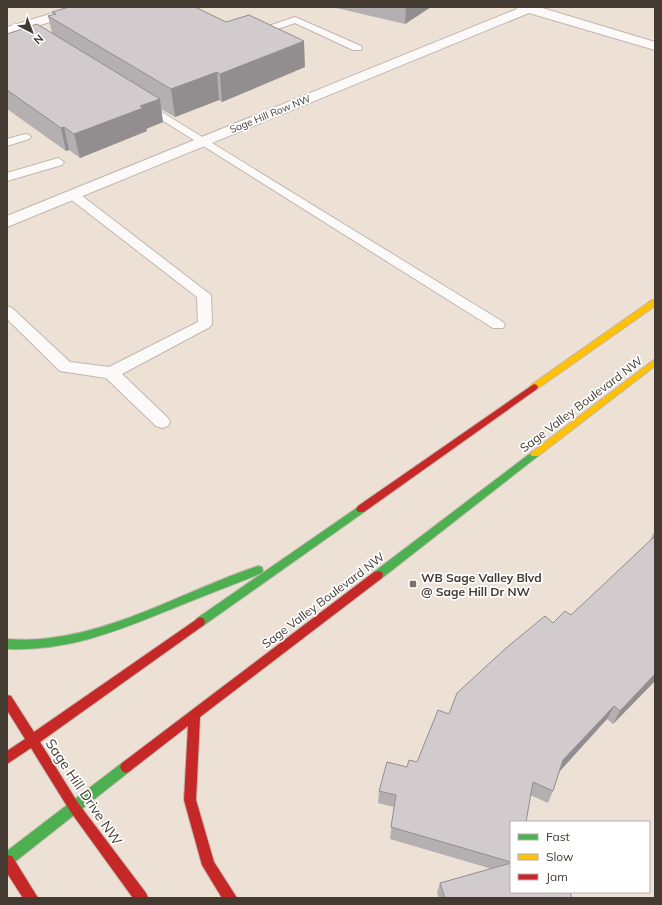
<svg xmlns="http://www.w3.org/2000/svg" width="662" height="905" font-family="Mulish,sans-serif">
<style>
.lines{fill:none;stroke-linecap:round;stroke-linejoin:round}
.lane-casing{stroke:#c0b7ae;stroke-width:2}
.street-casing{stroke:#c0b7ae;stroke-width:2}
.fast-casing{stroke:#c0b7ae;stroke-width:2}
.slow-casing{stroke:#c0b7ae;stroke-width:2}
.jam-casing{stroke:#c0b7ae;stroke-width:2}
.lane{fill:#fcfaf9;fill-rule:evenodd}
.street{fill:#fcfaf9;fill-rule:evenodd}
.fast{fill:#4caf50;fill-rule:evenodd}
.slow{fill:#ffc107;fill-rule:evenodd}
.jam{fill:#c62828;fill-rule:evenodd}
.wall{fill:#b4afb1}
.shaded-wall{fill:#928e90}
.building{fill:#d1cbce;stroke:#928e90}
.poi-dot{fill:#7e746b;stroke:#fff;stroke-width:1.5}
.labels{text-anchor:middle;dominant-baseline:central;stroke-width:3.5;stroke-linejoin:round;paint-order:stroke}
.far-street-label{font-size:10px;fill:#433a32;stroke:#fff}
.street-label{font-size:12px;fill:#433a32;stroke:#fff}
.poi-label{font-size:12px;font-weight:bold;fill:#433a32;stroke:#fff;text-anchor:start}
.near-street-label{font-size:14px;fill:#433a32;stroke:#fff}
</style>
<rect width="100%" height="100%" fill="#ede1d6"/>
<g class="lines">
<!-- lane casing -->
<g class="lane-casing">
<path id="lane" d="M295,17L361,46L362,48L361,50H353L295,23L254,37L249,34L251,32Z
M142,100L503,322L505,325L503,328H493L138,105L137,103Z
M25,134L29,135L31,137L29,139L7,146V139Z
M58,158L64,162L62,165L7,181V173Z
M73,191L77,192L211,295L212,324L210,327L122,374L168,418L170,422L168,426L162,428L156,426L106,378L60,371L7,319V306L12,308L70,362L109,367L198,322L197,297L69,198L67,195Z"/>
</g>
<!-- street casing -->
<g class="street-casing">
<path id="street" d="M73,7H92L90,10L7,35V27Z
M516,7H539L655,42V50L529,13L7,227V216L517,9Z"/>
</g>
<!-- fast casing -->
<g class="fast-casing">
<path id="fast" d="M535,451L540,454L538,456L382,578L378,579L374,578L373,575L374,572L532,452Z
M361,505L364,506L366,509L364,512L204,625L200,627L196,625L195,622L196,619Z
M258,566L262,567L263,570L262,573C232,585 203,596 174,608C117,631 70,651 7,649V639C21,640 36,640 50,638C123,629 189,589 258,566Z
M126,761L130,763L132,767L130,771L12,864L7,865V851L122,763Z"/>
</g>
<!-- slow casing -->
<g class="slow-casing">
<path id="slow" d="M652,300H655V306L537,389H531L530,387L531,385Z
M655,359V366L538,456H532L530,454L532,452Z"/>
</g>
<!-- jam casing -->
<g class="jam-casing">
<path id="jam" d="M534,384L537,385L538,387L537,389L364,512H358L356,509L358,506Z
M378,571L382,572L383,575L382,578L200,717L196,800L214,862L237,898H222L202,865L184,800L188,726L130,771L126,773L122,771L120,767L122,763L374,572Z
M200,617L204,619L205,622L204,625L40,742L78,803L146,893L148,898H133L70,811L31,748L7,764V751L25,739L7,710V695L11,696L34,732Z
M7,855L12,856L38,898H23L7,873Z"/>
</g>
<!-- lane -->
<use href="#lane" class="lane"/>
<!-- street -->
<use href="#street" class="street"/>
<!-- fast -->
<use href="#fast" class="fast"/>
<!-- slow -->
<use href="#slow" class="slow"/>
<!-- jam -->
<use href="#jam" class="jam"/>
</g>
<!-- wall -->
<path class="wall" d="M332,7H431L405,24Z
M52,12L305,67L222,102L219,100L175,117L161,109L163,122L146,129L147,131L80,158L69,150L66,151L7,109V34L52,33L48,16L53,15Z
M655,532V681L613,724L607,719L560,771L553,791L548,803L530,795L511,822V892L572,898H439L437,893L440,883L492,869L390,839L394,807L378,803L379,791L407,767L417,762L449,714L553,623L571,615L650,541L653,534Z"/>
<!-- shaded-wall -->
<path class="shaded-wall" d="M406,7H431L405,24Z
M304,41L305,67L222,102L220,74Z
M217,72L219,100L175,117L171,89Z
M160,99L163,122L146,129L147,131L80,158L74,134L140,106Z
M64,127L69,150L66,151L61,128Z
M655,674V681L613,724L620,711Z
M614,706L607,719L558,773L563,760Z"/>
<!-- building -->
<path class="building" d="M69,7H195L226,22L249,15L304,41L220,74L217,72L171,89L48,16L56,14L52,12Z
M37,24L160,99L140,106L143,108L74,134L64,127L61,128L7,90V34Z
M655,536V674L620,711L614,706L563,760L553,791L533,782L526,822H511V862L391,827L396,795L379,791L387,762L407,767L409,760L417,762L438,710L449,714L457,693L506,648L545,616L553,623L565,611L571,615Z
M511,863V892H570L572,898H445L440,883Z"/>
<!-- markers -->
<rect class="poi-dot" x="409" y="580" width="8" height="8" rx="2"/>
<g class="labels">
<!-- far-street labels -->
<g class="far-street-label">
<text transform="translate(270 114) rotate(-22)">Sage Hill Row NW</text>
</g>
<!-- street labels -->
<g class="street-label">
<text transform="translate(581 404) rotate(-37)">Sage Valley Boulevard NW</text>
<text transform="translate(323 600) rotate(-37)">Sage Valley Boulevard NW</text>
</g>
<!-- poi labels -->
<g class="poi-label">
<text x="421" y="577">WB Sage Valley Blvd<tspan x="421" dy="14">@ Sage Hill Dr NW</tspan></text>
</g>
<!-- near-street labels -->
<g class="near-street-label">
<text transform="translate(84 792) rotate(56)">Sage Hill Drive NW</text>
</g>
</g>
<!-- border -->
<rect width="662" height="905" fill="none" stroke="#433a32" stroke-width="16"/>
<!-- legend -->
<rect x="510" y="821" width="140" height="72" fill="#ffffff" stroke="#b4b0ad"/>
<rect x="518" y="834" width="20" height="6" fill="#4caf50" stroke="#b4b0ad"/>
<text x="546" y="841" font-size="12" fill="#433a32">Fast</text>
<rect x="518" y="854" width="20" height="6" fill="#ffc107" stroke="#b4b0ad"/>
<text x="546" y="861" font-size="12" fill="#433a32">Slow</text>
<rect x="518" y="874" width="20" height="6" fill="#c62828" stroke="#b4b0ad"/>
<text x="546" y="881" font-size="12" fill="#433a32">Jam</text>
<!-- north arrow -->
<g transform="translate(32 32) rotate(138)" stroke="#ffffff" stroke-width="3" paint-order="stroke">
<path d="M0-3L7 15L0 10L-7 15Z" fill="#433a32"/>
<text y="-6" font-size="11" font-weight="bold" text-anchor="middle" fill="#433a32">N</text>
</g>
</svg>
